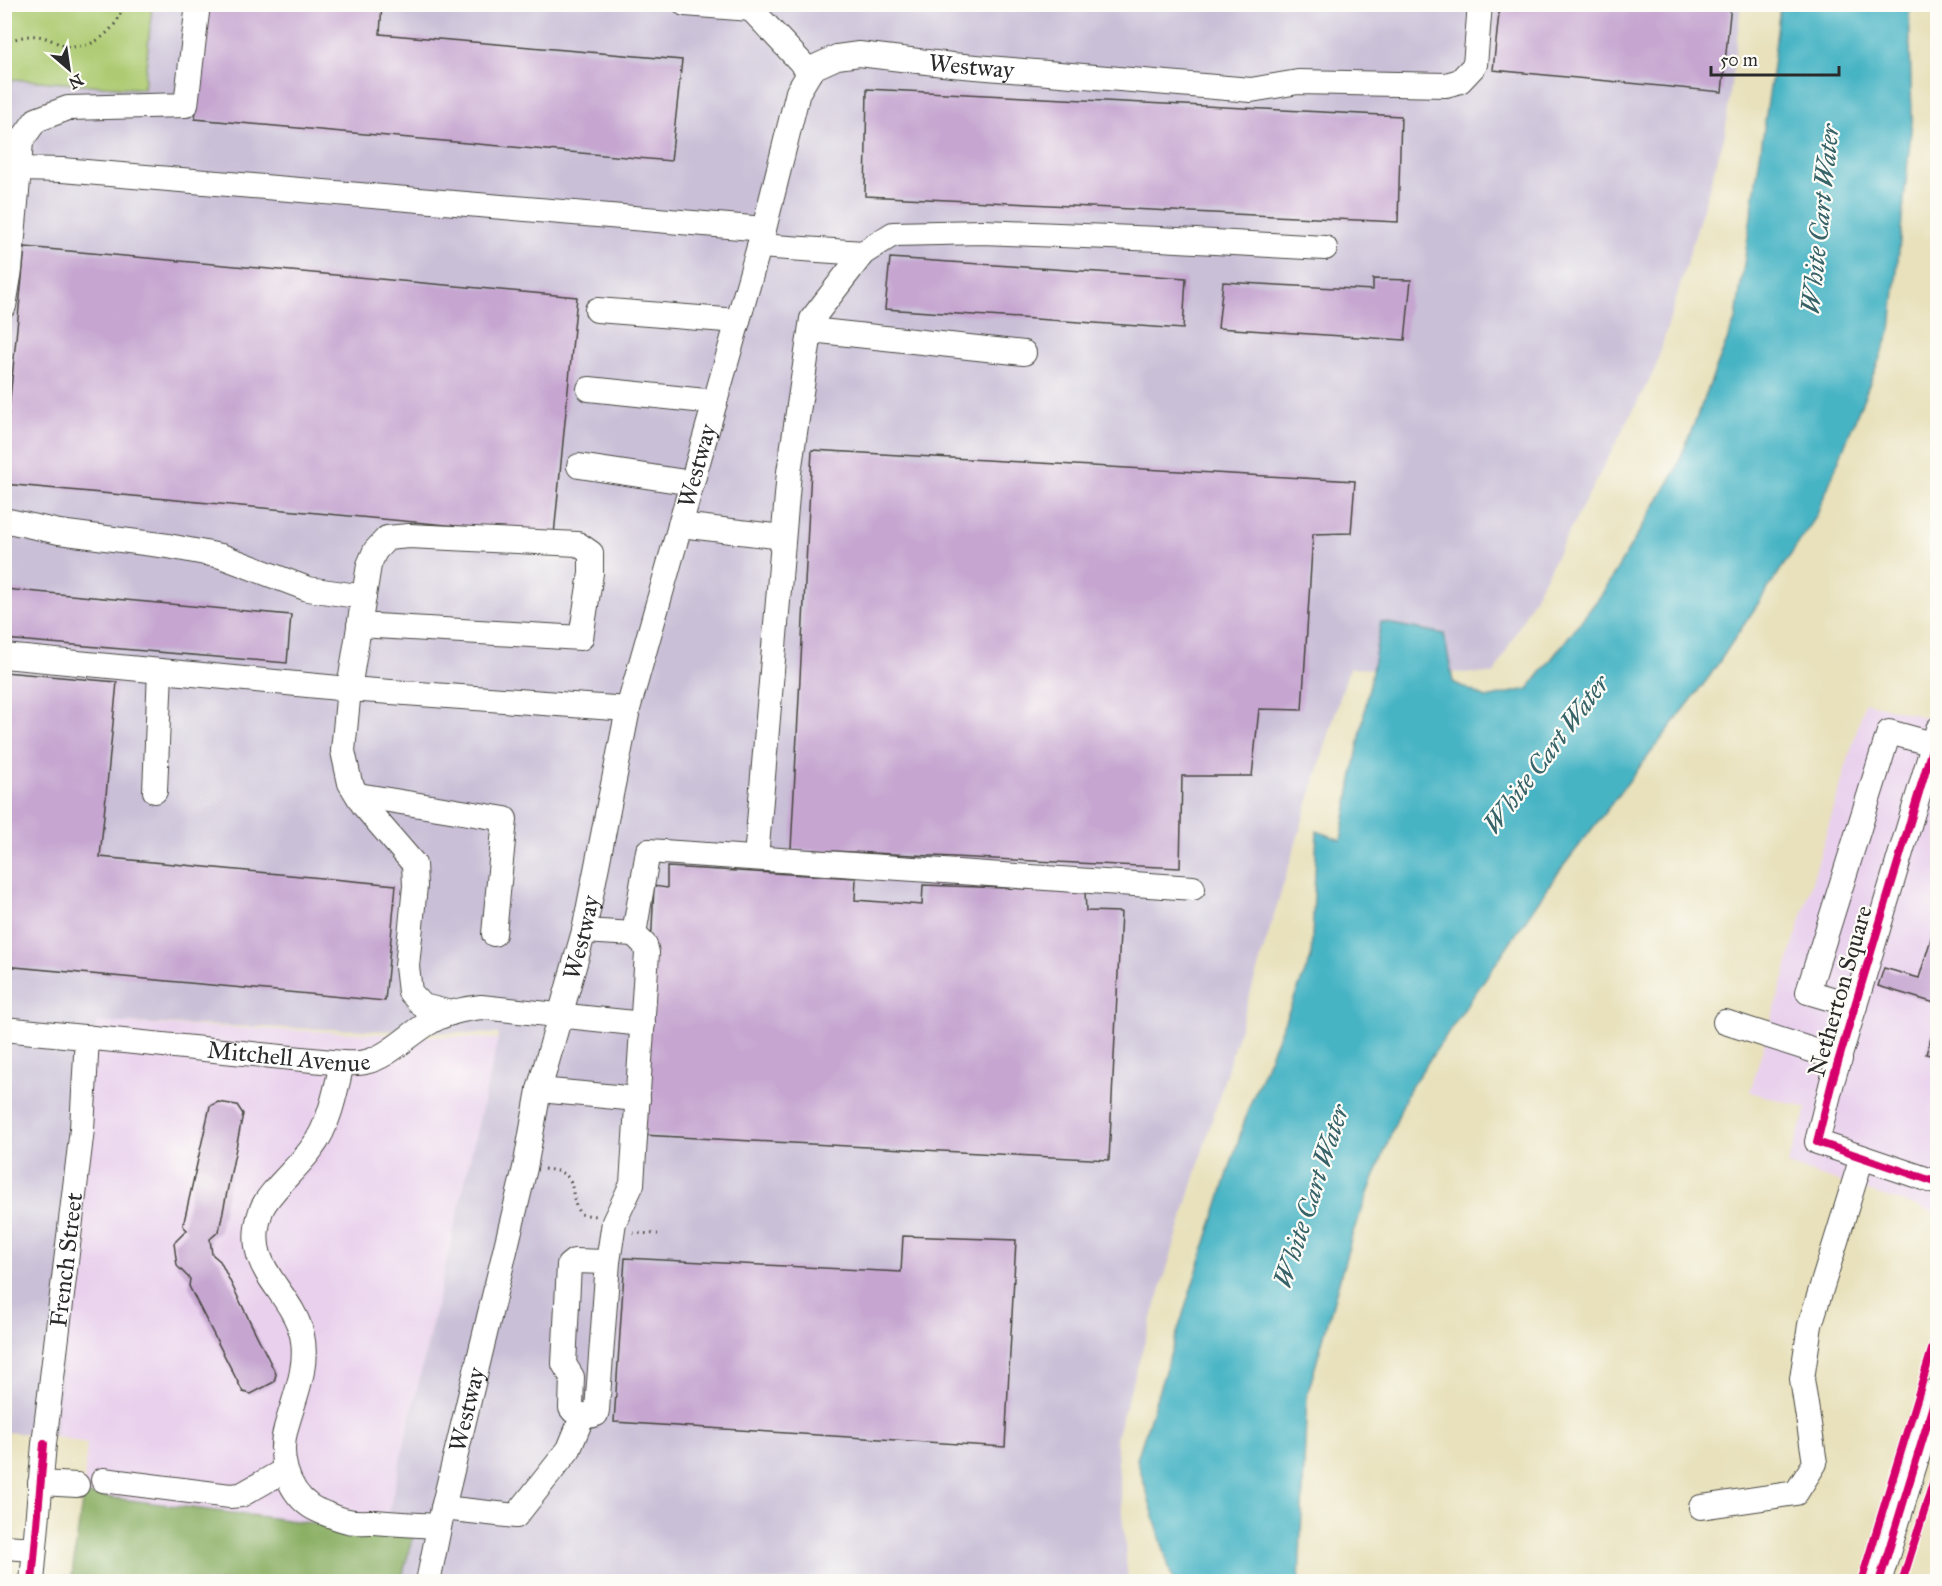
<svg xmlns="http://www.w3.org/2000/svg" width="1942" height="1586" font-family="'IM FELL Great Primer',serif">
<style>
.built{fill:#e9d1ed}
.industrial{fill:#c9bfd7}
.green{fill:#adcb72;stroke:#6c7b4e;stroke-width:1.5}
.forest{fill:#8aaf64;stroke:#5a6d48;stroke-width:1.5}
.water{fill:#47b4c4;stroke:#397078;stroke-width:1.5}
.building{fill:#c6a6d0}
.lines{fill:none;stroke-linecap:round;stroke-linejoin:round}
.minor-casing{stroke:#474641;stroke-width:26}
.path{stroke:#474641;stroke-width:3;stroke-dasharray:1.5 4.5;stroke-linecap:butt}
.minor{stroke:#fff;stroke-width:24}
.cycleway-casing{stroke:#fdfcf7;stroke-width:11}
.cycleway{stroke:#d6006c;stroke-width:8}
.labels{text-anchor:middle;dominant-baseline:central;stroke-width:4.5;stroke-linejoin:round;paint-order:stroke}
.street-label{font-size:24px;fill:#2b2b2b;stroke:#fdfcf7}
.water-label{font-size:26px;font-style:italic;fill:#366268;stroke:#fdfcf7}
</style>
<rect width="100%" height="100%" fill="#fdfcf7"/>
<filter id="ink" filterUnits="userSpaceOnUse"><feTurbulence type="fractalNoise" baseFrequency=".0167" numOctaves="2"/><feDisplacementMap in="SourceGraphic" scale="12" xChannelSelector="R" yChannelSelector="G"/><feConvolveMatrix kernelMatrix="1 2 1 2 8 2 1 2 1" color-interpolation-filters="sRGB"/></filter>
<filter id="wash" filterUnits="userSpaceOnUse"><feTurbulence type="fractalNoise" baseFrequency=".008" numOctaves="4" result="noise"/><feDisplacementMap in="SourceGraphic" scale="24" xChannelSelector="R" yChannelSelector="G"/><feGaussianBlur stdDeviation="1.35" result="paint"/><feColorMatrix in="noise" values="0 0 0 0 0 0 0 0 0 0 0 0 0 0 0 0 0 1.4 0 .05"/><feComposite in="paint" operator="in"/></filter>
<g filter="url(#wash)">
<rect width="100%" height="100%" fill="#e8e1bc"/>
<!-- built -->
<path class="built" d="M1865,702L1937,720V1213L1787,1165L1807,1108L1750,1092Z
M96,1022L498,1039L384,1532L83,1494L87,1444L55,1436Z"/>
<!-- industrial -->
<path class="industrial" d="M152,4L1741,5L1725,134L1655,369L1494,674L1349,668L1116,1437L1128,1581H71L83,1494L384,1532L499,1034L96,1022L55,1436L5,1432L4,103L11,79L144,89Z"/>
<!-- green -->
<path class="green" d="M5,4L152,5L144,89L12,79L5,103Z"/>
<!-- forest -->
<path class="forest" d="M83,1494L413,1536L401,1581L71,1582Z"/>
<!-- water -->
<path class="water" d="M1780,5H1909L1912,120L1891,330L1816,517L1709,677L1555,877L1408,1091L1353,1232L1307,1396L1299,1581H1173L1137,1459L1250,1104L1311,958L1317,831L1341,840L1381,622L1444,634L1453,682L1486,698L1528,689L1602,594L1675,472L1736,318L1772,74Z"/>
<g id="blocks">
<!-- building -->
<path class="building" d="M208,4H382L380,34L682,60L671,161L195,119Z
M1500,4H1731L1722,92L1493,70Z
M867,89L1401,116L1398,222L865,196Z
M25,247L577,297L554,535L4,484V460Z
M890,258L1186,278L1183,329L885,309Z
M1373,279L1411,280L1405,340L1218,328L1223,282L1373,290Z
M812,450L1355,481L1351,533L1313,534L1302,710L1259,709L1252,776H1182L1180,868L791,849Z
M4,589L291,615L287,663L4,639Z
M4,672L117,682L100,857L396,885L385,1001L4,966Z
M667,867L856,878L855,900L922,905L923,885L1085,891L1086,911L1121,912L1109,1160L642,1135L654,886L667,888Z
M1937,919L1938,1004L1878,986L1884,968L1919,978Z
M1937,1019H1938V1057L1926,1054Z
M218,1102L237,1105L243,1114L219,1231L210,1239L212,1254L220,1261L276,1374L274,1382L251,1394L243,1392L189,1286L190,1279L177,1266L174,1243L187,1230L183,1226L210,1106Z
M903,1236L1016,1240L1005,1447L614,1422L625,1258L901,1272Z"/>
</g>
</g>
<g filter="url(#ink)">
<use href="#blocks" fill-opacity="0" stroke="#474641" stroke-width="1.5"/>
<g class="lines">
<!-- minor casing -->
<g class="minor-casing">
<g id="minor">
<path d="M198,4L186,105L68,108L36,120L21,141L19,169L62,170L764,229"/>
<path d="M685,4L751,9"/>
<path d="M751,4V9L810,72"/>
<path d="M759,246L863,253"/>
<path d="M4,306L10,270L19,169"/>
<path d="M597,310L738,321"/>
<path d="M811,330L1024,353"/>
<path d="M589,389L715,402"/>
<path d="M579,466L692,483"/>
<path d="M4,520L59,532L168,546L221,556L308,589L364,597"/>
<path d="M680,525L783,537"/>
<path d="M359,625L581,638L591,573V553L578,544L409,536L387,538L375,551L369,565L349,689L343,751L350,783L364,806L414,864L415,886L407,966L410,992L423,1006L451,1013"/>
<path d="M4,656L349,689L628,709"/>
<path d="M1938,729L1832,1082L1817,1142L1938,1183"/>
<path d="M155,791L160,671"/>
<path d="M358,795L505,819L494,934"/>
<path d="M756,858L789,472L812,319L863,253L893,234L983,232L1159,239L1325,248"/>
<path d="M584,931L634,934L648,851L1193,888"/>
<path d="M1855,1006L1808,992L1889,732L1933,744"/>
<path d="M1725,1022L1840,1059"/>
<path id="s1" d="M4,1029L342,1063C349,1063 358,1064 365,1062C388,1058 411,1032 432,1021C447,1012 464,1009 481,1007L643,1024"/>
<path d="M342,1063C336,1090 329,1126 312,1148C300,1166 267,1193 261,1211C241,1269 290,1287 302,1335C309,1367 294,1398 286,1428C278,1455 286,1489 310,1506C317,1511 339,1519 348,1521C357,1523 367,1522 375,1522C397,1524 418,1525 439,1526"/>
<path d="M539,1090L638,1099"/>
<path d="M608,1262L574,1261L569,1265L564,1364L572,1377L571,1408C576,1416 588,1418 596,1414L597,1410L608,1262L614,1222L632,1184L647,953L645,945L634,934"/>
<path d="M103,1480L230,1496L241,1495L285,1470"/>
<path d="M40,1483L77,1485"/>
<path d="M1701,1507L1796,1493L1815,1463L1802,1379L1810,1325L1862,1157"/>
<path d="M443,1508L516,1516L569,1449L583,1415"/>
<path d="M4,1547L35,1549"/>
<path id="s2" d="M32,1582L44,1444L82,1129L87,1037"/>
<path id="s3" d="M428,1582L443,1508L525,1168L539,1090L584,931L628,709L764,229L798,92L810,72L815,67L837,57L859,54L952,65L1251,90L1298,82L1446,85L1460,81L1475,65L1480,4"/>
<path d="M1879,1582L1938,1389"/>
</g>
</g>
<!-- path -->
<path class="path" d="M4,42C15,39 26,35 37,36C50,37 60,47 73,47C98,47 118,27 124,4
M544,1169C583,1172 566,1192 580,1214L595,1216
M633,1233L658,1234"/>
<!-- minor -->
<use href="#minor" class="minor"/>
<!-- cycleway casing -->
<g class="cycleway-casing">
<path id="cycleway" d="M1938,729L1832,1082L1817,1142L1938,1183
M32,1582L44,1444
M1861,1582L1938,1330
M1879,1582L1938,1389
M1902,1582L1938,1467"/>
</g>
<!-- cycleway -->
<use href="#cycleway" class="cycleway"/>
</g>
</g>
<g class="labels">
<!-- street labels -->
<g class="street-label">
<text stroke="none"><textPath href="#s3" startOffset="1726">Westway</textPath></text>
<text stroke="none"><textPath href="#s3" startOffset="1149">Westway</textPath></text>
<text stroke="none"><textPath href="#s3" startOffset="663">Westway</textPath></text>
<text transform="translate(1840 991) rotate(-74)">Netherton Square</text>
<text stroke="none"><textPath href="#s1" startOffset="286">Mitchell Avenue</textPath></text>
<text stroke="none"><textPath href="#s2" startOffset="324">French Street</textPath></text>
<text stroke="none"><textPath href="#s3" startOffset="177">Westway</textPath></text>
</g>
<!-- water labels -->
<g class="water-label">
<text transform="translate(1820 219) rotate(-84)">White Cart Water</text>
<text transform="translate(1546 754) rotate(-53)">White Cart Water</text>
<text transform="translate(1311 1196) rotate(-72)">White Cart Water</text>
</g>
</g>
<!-- margin -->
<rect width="1942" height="1586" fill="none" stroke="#fdfcf7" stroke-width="24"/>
<!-- north arrow -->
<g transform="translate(69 69) rotate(151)" stroke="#fdfcf7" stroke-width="4.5" paint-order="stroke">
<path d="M0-4.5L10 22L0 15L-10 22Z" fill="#2b2b2b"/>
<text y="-9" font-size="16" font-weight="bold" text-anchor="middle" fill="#2b2b2b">N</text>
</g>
<!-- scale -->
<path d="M1711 66v9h128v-9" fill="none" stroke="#2b2b2b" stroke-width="3"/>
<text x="1720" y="66" font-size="18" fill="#2b2b2b" stroke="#fdfcf7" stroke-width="4.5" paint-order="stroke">50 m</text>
</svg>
